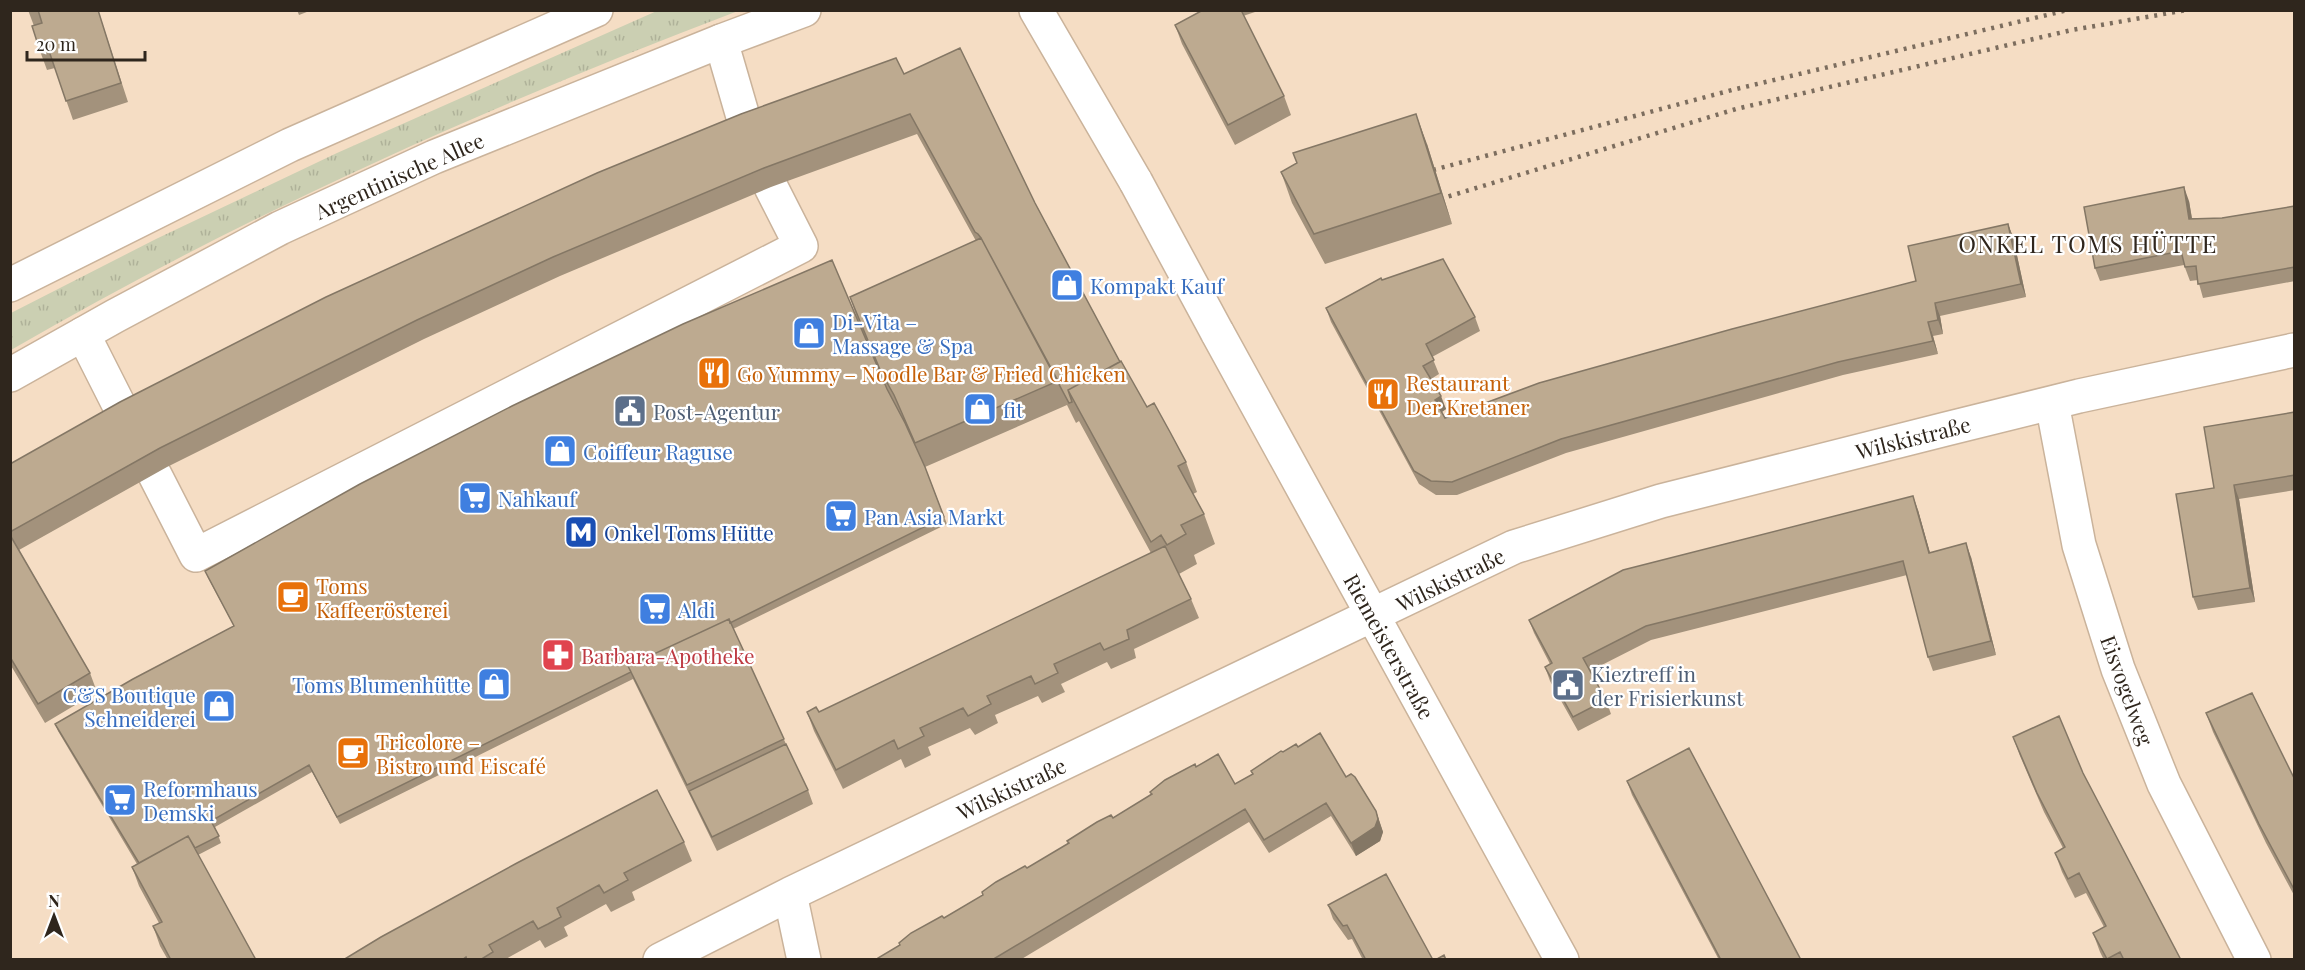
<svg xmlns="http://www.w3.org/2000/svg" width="2305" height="970" font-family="'Playfair Display',serif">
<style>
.grass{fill:url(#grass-tufts)}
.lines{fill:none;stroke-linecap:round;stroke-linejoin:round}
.minor-casing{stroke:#cab39b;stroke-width:36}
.major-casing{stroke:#cab39b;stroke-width:36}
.minor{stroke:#fff;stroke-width:33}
.major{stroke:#fff;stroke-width:33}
.rail{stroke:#7c6d5e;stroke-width:4.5;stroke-dasharray:3 6;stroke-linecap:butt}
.minor-bridge-casing{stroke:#cab39b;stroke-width:36;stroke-linecap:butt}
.minor-bridge{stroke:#fff;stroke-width:33}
.wall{fill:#a3927c}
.shaded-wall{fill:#847765}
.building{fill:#bdaa90;stroke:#847765;stroke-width:1.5}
.labels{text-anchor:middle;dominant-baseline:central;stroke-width:4.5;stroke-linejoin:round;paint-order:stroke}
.street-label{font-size:21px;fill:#2f261d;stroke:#fff}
.shop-label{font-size:21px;fill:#366cbe;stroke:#fff;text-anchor:start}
.food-label{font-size:21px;fill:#c56008;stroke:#fff;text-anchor:start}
.service-label{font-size:21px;fill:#4e5e75;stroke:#fff;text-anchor:start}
.transit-label{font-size:21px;fill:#164399;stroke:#fff;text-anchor:start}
.health-label{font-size:21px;fill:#be3a42;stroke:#fff;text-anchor:start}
.quarter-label{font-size:24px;letter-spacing:1.5px;fill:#2f261d;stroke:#fff}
</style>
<defs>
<pattern id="grass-tufts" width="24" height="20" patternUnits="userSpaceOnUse" patternTransform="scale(1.5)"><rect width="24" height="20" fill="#cbcfb2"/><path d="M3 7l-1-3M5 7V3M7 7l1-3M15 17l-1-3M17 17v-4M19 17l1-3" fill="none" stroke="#afb299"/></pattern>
</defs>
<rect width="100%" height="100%" fill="#f5ddc4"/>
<!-- grass -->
<path class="grass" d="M659,10L738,11C488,106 242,216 11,350V313L156,239L337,153Z"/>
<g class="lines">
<!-- minor casing -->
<g class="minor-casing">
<path id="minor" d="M1036,10L1136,182
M721,41L748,134
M1217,332L1562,960
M83,334L127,421
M2052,403L2079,545L2118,669L2164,784L2254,960
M155,475L196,555L801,246L771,187
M790,894L804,960
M660,960L790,894L1514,547L1661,501L1946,429L2079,396L2294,350"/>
</g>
<!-- major casing -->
<g class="major-casing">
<path id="major" d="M10,285L290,145L596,10
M10,375L115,316L280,228L434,157L721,41L804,10"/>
</g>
<!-- minor -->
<use href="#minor" class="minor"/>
<!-- major -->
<use href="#major" class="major"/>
<!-- rail -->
<path class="rail" d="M1433,170L1732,90L2068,10
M1440,199L1736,109L2072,30L2187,10"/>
<!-- minor-bridge casing -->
<g class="minor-bridge-casing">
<path id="minor-bridge" d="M1136,182L1217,332"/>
</g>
<!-- minor-bridge -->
<use href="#minor-bridge" class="minor-bridge"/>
</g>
<!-- wall -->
<path class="wall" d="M28,10H98L128,102L73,120L55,68L47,70L40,51L34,26Z
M297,10H312L299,15Z
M1203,10H1261L1243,16L1284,96L1291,115L1235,145L1182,44L1175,25Z
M904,74L1035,203L1120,362L1147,407L1186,462L1197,492L1193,494L1204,514L1215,544L1194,555L1197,564L1179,574L1191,599L1199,618L1134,649L1136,658L1111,669L1107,662L1061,684L1065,692L1042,703L1038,696L995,715L998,723L975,735L970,728L928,747L931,755L905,768L901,759L843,789L814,731L807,712H819L1151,553L1079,421L1076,423L1067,405L925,467L947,524L733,629L786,744L808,790L813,804L717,851L633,679L340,824L312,772L215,827L221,843L198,855L256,960H168L160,946L153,926L159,923L139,886L132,867L137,864L58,731L55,724L234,626L208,578L205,571L858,321L850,297L976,241L917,134L771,187L560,276L424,339L167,467L19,550L90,673L97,692L45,723L10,664V464Z
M1427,144L1452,224L1325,264L1292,203L1281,172L1297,163Z
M2189,201L2192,218H2222L2295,206V281L2203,298L2198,280L2190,281L2184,265L2100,281L2095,268Z
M2008,224L2013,237L2026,297L1940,316L1943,334L1933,336L1938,354L1843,375L1566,453L1457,495H1436L1419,484L1331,322L1326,308L1382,280L1475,317L1480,331L1432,357L1439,374L1431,379L1446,409L1442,412L1445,418L1916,281Z
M2295,412V490L2239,499L2255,602L2198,610L2193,597L2214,488Z
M1918,510L1930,553L1971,557L1996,655L1933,671L1928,657L1907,575L1651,640L1590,671L1606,700L1611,714L1578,731L1550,681L1545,667L1550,664L1534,633L1529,620Z
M2206,713L2295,780V897L2266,843L2213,732Z
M2013,737L2083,773L2181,960H2104L2100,952L2093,933L2104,927L2086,893L2075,898L2062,872L2055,853L2063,848L2044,812L2020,756Z
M1298,747L1346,777L1376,811L1383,832L1380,841L1356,856L1331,816L1269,853L1249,822L1020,960H879L900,945L899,943L944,918L983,895L982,892L1027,868L1068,844L1067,841L1113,818L1151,795L1150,792L1196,767L1235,784L1253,774L1251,771L1283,752Z
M1627,781L1801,960H1719L1632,795Z
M684,842L692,861L632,892L635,900L611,912L606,904L564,927L568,936L545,948L540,940L504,960H343Z
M1328,905L1433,960H1363L1352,939L1348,940L1333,919Z"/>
<!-- shaded-wall -->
<path class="shaded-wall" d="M1416,114L1427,144L1452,224L1441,193Z
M2184,187L2189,201L2194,232L2189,219Z
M2008,224L2013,237L2026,297L2021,284Z
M1935,303L1940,316L1943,334L1938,320Z
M1928,322L1933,336L1938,354L1933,341Z
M1441,396L1446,409L1440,413L1435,400Z
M2234,485L2239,499L2255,602L2250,588Z
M1913,496L1918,510L1934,567L1929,553Z
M1966,543L1971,557L1996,655L1991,641Z
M1376,811L1383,832L1380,841L1356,856L1351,843Z"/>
<!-- building -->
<path class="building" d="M38,10H98L121,83L66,101L48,48L40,51L32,26L42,23Z
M1203,10H1241L1284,96L1228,125L1175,25Z
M960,48L1035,203L1120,362L1068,390L1072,402L1069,403L981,238L978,234L975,232L910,114L764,168L553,257L417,320L160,448L10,532V464L120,402L326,297L597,173L741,114L896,58L904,74Z
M1416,114L1441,193L1314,234L1281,172L1297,163L1293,153Z
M2184,187L2189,219L2222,218L2295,206V267L2198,284L2196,266L2185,267L2181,251L2095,268L2084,207Z
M2008,224L2021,284L1935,303L1938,320L1928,322L1933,341L1838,362L1561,439L1452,482L1431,481L1414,471L1326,308L1381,278L1382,280L1443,259L1475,317L1426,344L1434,360L1423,366L1441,396L1435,400L1445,418L1539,383L1732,329L1916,281L1908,246Z
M981,238L1058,381L915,443L894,395L881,372L850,297Z
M832,260L887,389L905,423L925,467L944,517L730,623L729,619L628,666L631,672L337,817L309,765L211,821L219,836L195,848L188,836L139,863L55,724L133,679L234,626L205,571L360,484L512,406L683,324Z
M1121,361L1147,407L1154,403L1170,432L1186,462L1178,466L1204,514L1181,525L1186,534L1167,545L1161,535L1151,542L1068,390Z
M2295,412V475L2234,485L2250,588L2193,597L2176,494L2214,488L2204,427Z
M1913,496L1929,553L1966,543L1991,641L1928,657L1903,561L1646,626L1583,658L1606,700L1573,717L1545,667L1552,663L1529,620L1623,570Z
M10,535L90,673L38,704L10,657Z
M1165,546L1191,599L1127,630L1129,639L1104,650L1100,643L1054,664L1058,673L1035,684L1031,676L987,696L991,704L968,716L963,708L920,728L924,736L898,749L894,740L836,770L807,712L816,707L819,712Z
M729,619L784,739L687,785L628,666Z
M2252,693L2295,780V891L2259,824L2206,713Z
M2059,716L2083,773L2181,960H2124L2120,952L2107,959L2093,933L2106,926L2079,873L2068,879L2055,853L2065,847L2037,793L2013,737Z
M1320,733L1346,777L1351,774L1355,777L1376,811L1378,819L1375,827L1351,843L1326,803L1264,840L1245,809L992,960H879L878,958L900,945L899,943L911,933L942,916L944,918L983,895L982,892L996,882L1025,866L1027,868L1069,843L1067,841L1097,822L1111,815L1113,818L1152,794L1150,792L1165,780L1195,764L1196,767L1218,754L1235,784L1253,774L1251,771L1281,751L1283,752L1296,744L1298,747Z
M786,744L808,790L712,837L689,791Z
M1689,748L1801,960H1721L1627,781Z
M657,790L684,842L624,873L628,880L604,893L599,885L557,908L561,917L548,924L538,929L533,921L489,945L493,952L480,960H467L466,957L462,960H343L381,937L517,863Z
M188,836L256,960H171L153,926L162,922L132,867Z
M1386,874L1433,960H1366L1347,925L1343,926L1328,905Z
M1444,955L1446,960H1435Z"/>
<!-- icons -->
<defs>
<g id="shop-square" transform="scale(1.725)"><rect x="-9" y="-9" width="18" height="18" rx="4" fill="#3f7fe0" stroke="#fff"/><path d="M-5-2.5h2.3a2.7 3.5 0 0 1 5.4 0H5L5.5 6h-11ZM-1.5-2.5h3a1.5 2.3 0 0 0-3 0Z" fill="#fff"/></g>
<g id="restaurant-square" transform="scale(1.725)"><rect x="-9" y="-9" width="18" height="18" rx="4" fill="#e8710a" stroke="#fff"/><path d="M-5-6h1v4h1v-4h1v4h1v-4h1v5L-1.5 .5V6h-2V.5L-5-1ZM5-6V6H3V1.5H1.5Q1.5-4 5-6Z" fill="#fff"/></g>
<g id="civic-square" transform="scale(1.725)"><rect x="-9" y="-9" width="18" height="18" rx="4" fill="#5c6f8a" stroke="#fff"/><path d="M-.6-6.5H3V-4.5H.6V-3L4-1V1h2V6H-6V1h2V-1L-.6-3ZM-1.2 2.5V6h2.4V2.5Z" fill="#fff"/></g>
<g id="supermarket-square" transform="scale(1.725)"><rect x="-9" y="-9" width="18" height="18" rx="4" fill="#3f7fe0" stroke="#fff"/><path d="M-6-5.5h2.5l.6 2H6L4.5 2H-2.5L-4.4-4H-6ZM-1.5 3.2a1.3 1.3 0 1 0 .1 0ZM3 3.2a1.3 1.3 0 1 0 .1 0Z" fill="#fff"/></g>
<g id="metro-square" transform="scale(1.725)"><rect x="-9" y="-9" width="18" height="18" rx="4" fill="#1a4fb4" stroke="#fff"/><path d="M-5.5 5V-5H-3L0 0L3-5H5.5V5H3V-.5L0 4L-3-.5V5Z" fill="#fff"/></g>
<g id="cafe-square" transform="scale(1.725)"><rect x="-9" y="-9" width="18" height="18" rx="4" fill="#e8710a" stroke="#fff"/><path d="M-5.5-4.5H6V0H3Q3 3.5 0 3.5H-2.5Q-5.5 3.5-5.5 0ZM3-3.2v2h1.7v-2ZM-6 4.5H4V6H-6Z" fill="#fff"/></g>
<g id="pharmacy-square" transform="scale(1.725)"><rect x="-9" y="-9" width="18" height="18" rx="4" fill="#e0444e" stroke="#fff"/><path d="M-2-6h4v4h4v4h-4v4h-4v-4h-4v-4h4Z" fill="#fff"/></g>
</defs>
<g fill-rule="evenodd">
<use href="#shop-square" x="1067" y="285"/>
<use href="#shop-square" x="809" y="333"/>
<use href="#restaurant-square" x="714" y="373"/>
<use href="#restaurant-square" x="1383" y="394"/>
<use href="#shop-square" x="980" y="409"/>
<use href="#civic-square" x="630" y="411"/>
<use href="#shop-square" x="560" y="451"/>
<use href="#supermarket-square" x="475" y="498"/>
<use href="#supermarket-square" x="841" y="516"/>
<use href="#metro-square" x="581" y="532"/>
<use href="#cafe-square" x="293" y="597"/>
<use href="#supermarket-square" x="655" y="609"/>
<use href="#pharmacy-square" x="558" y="655"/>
<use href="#shop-square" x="494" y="684"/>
<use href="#civic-square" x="1568" y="685"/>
<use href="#shop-square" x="219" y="706"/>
<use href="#cafe-square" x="353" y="753"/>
<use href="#supermarket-square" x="120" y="800"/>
</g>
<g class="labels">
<!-- street labels -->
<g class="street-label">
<text transform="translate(399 175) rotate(-24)">Argentinische Allee</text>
<text transform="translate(1913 437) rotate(-14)">Wilskistraße</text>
<text transform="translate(1450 579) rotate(-26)">Wilskistraße</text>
<text transform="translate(1390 646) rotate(61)">Riemeisterstraße</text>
<text transform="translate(2128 690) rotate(70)">Eisvogelweg</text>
<text transform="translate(1011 788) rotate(-25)">Wilskistraße</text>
</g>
<!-- shop labels -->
<g class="shop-label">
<text x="1090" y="285">Kompakt Kauf</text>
<text x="832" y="321">Di-Vita –<tspan x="832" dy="24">Massage &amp; Spa</tspan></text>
<text x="1003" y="409">fit</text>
<text x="583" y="451">Coiffeur Raguse</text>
<text x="498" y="498">Nahkauf</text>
<text x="864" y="516">Pan Asia Markt</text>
<text x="678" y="609">Aldi</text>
<text x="471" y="684" text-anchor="end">Toms Blumenhütte</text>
<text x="196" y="694" text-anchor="end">C&amp;S Boutique<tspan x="196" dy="24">Schneiderei</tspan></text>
<text x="143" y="788">Reformhaus<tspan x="143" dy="24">Demski</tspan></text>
</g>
<!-- food labels -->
<g class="food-label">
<text x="737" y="373">Go Yummy – Noodle Bar &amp; Fried Chicken</text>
<text x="1406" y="382">Restaurant<tspan x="1406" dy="24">Der Kretaner</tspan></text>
<text x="316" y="585">Toms<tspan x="316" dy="24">Kaffeerösterei</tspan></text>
<text x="376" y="741">Tricolore –<tspan x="376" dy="24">Bistro und Eiscafé</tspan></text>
</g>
<!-- service labels -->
<g class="service-label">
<text x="653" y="411">Post-Agentur</text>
<text x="1591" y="673">Kieztreff in<tspan x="1591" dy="24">der Frisierkunst</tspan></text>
</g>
<!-- transit labels -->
<g class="transit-label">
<text x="604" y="532">Onkel Toms Hütte</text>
</g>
<!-- health labels -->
<g class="health-label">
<text x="581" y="655">Barbara-Apotheke</text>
</g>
<!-- quarter labels -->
<g class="quarter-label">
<text x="2088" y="243">ONKEL TOMS HÜTTE</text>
</g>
</g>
<!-- border -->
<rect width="2305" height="970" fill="none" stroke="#2f261d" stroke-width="24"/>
<!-- north arrow -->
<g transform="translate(54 916)" stroke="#ffffff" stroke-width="4.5" paint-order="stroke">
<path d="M0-4.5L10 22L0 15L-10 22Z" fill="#2f261d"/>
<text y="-9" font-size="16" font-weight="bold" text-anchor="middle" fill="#2f261d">N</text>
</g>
<!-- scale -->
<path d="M27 51v9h118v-9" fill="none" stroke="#2f261d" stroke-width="3"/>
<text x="36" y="51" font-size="18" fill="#2f261d" stroke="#ffffff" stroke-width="4.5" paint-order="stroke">20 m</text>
</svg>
